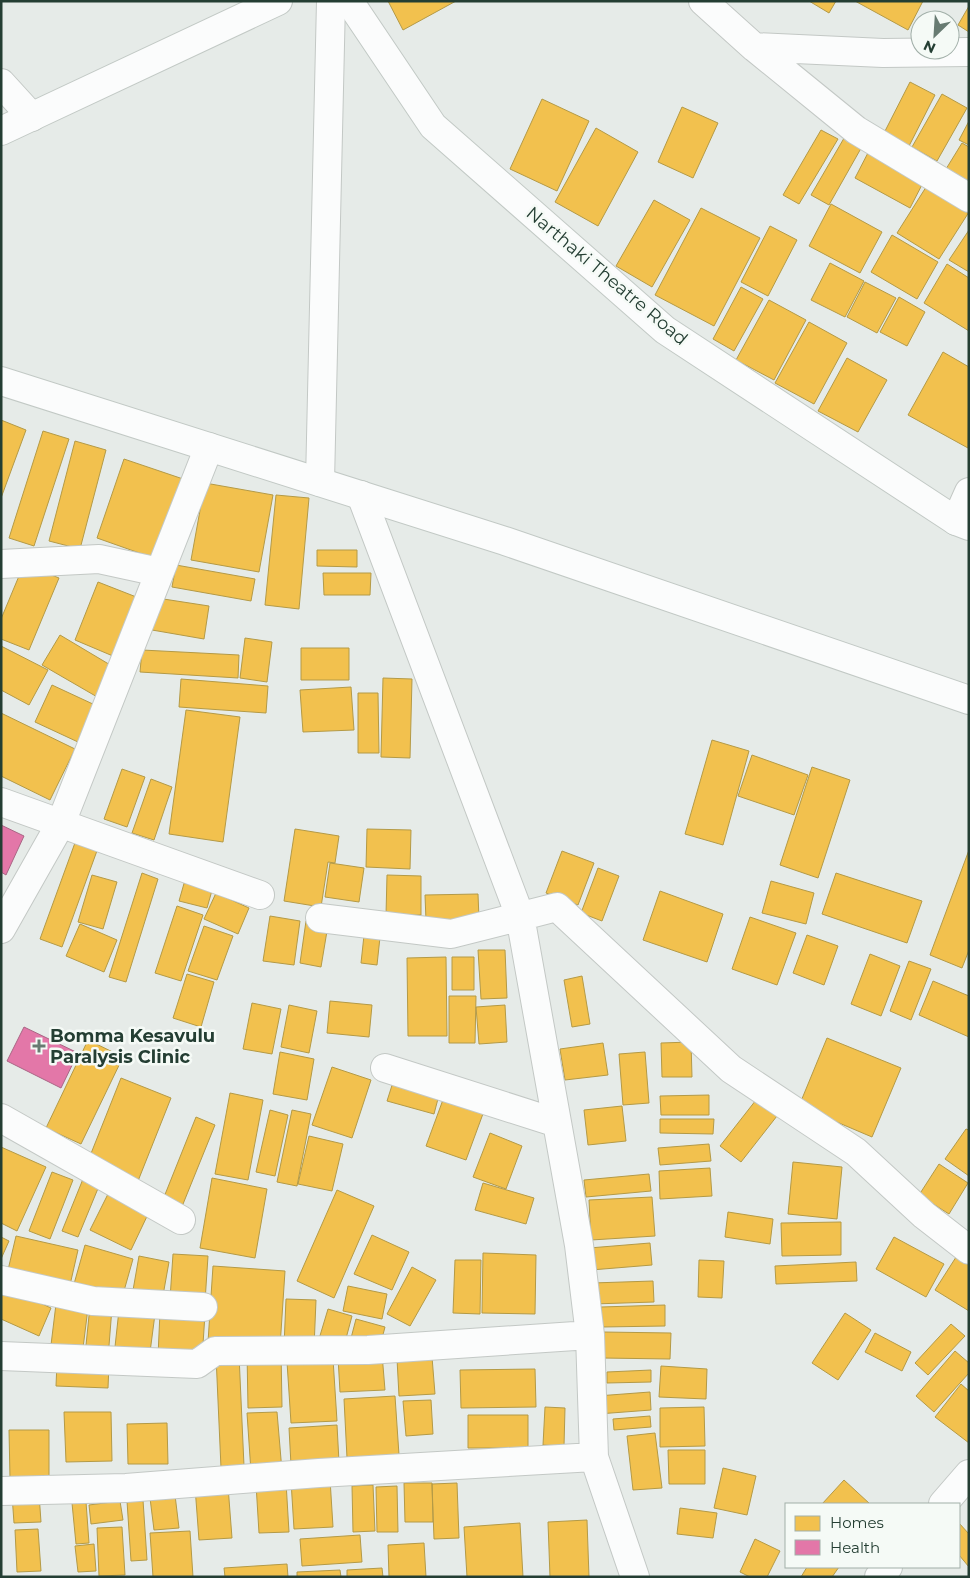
<svg xmlns="http://www.w3.org/2000/svg" width="970" height="1578" font-family="Montserrat,sans-serif">
<style>
.homes{fill:#f2c14e;stroke:#b49a46}
.health{fill:#e377a8;stroke:#aa6685}
.lines{fill:none;stroke-linecap:round;stroke-linejoin:round}
.street-casing{stroke:#c3c8c5;stroke-width:30}
.secondary-casing{stroke:#c2c9c5;stroke-width:30}
.street{stroke:#fbfcfc;stroke-width:28}
.secondary{stroke:#fbfcfc;stroke-width:28}
.poi-dot{fill:#687b72;stroke:#f5faf6;stroke-width:2}
.labels{text-anchor:middle;dominant-baseline:central;stroke-width:5;stroke-linejoin:round;paint-order:stroke}
.street-label{font-size:18px;fill:#243e33;stroke:#f5faf6}
.poi-label{font-size:18px;font-weight:bold;fill:#243e33;stroke:#f5faf6;text-anchor:start}
</style>
<rect width="100%" height="100%" fill="#e6ebe8"/>
<!-- homes -->
<path class="homes" d="M388,1H456L403,30Z
M809,1H836L829,13Z
M855,1H923L908,30Z
M969,6V32L958,25Z
M910,82L935,95L908,148L883,135Z
M942,94L967,108L937,161L912,147Z
M542,99L589,121L557,191L510,169Z
M682,107L718,123L693,178L658,162Z
M969,121V145L959,140Z
M596,128L638,152L598,226L555,202Z
M821,130L838,139L799,204L783,195Z
M847,133L864,143L829,205L811,195Z
M962,143L969,147V182L946,169Z
M871,147L926,177L910,208L855,178Z
M928,184L969,212L939,259L897,233Z
M654,200L690,220L652,287L616,266Z
M831,204L882,232L860,273L809,246Z
M701,208L760,238L714,326L655,295Z
M770,226L797,240L768,296L741,282Z
M969,230V272L949,260Z
M892,235L938,262L917,299L871,272Z
M830,263L864,281L845,317L811,300Z
M947,264L969,278V331L924,303Z
M865,282L896,298L877,333L847,317Z
M741,287L763,299L734,351L713,339Z
M899,297L925,312L907,346L880,332Z
M769,300L806,320L774,380L736,360Z
M809,322L847,343L814,404L775,383Z
M943,352L969,367L968,448L908,415Z
M847,358L887,380L858,432L818,411Z
M1,420L26,430L1,498Z
M43,431L69,439L34,546L9,538Z
M75,441L106,450L80,549L49,541Z
M124,459L189,481L162,561L97,538Z
M205,483L273,495L259,572L191,560Z
M276,495L309,498L299,609L265,605Z
M317,550H357V567L317,566Z
M24,564L59,578L29,650L1,639V619Z
M176,565L255,579L251,601L172,587Z
M323,573H371L370,595H324Z
M98,582L144,600L120,659L75,640Z
M157,598L209,606L204,639L152,630Z
M60,635L117,669L99,698L42,665Z
M245,638L272,642L267,682L240,678Z
M1,646L48,670L29,705L1,690Z
M301,648H349V680H301Z
M142,650L239,655L238,678L140,672Z
M383,678L412,679L410,758L381,757Z
M181,679L268,686L266,713L179,707Z
M52,685L95,705L78,742L35,722Z
M351,687L354,730L303,732L300,690Z
M358,693H378L379,753H358Z
M186,710L240,717L223,842L169,834Z
M1,713L75,749L50,800L1,776Z
M712,740L749,751L723,845L685,834Z
M752,755L808,775L794,815L738,796Z
M812,767L850,780L818,878L780,865Z
M122,769L145,777L127,827L104,819Z
M151,779L172,787L154,840L132,833Z
M295,829L339,836L335,863L328,862L321,907L284,901Z
M367,829L411,830L410,869L366,867Z
M76,840L98,848L62,947L40,939Z
M969,850V950L962,968L930,955Z
M562,851L594,863L578,905L546,893Z
M330,863L364,868L359,902L325,897Z
M598,868L619,876L602,921L581,913Z
M142,873L158,879L126,982L109,977Z
M836,873L922,901L907,943L822,914Z
M92,875L117,882L103,929L78,922Z
M387,875L421,876V915H386Z
M185,880L213,887L207,908L179,901Z
M771,881L814,893L806,924L762,913Z
M660,891L723,914L707,962L643,940Z
M216,893L249,908L238,934L204,919Z
M478,894L479,919L426,921L425,895Z
M177,906L203,915L181,981L155,973Z
M270,916L300,921L294,965L263,961Z
M750,917L796,933L777,985L732,969Z
M306,921L328,925L321,967L300,963Z
M80,924L117,940L104,972L66,956Z
M204,926L233,936L217,980L188,971Z
M365,926L381,928L377,965L361,963Z
M807,935L838,946L824,985L793,973Z
M478,950H505L507,998L481,999Z
M870,954L900,966L881,1016L851,1004Z
M446,957L447,1036H408L407,958Z
M452,957H474V990H452Z
M909,961L931,969L911,1020L890,1011Z
M187,974L214,982L201,1027L173,1018Z
M582,976L590,1024L572,1027L564,980Z
M933,981L969,996V1037L919,1015Z
M449,996H476L475,1043H449Z
M330,1001L372,1005L369,1037L327,1033Z
M252,1003L281,1009L272,1054L243,1049Z
M289,1005L317,1011L309,1053L281,1047Z
M505,1005L507,1042L479,1044L476,1007Z
M827,1038L901,1068L872,1137L799,1106Z
M88,1040L123,1057L81,1144L46,1128Z
M691,1042L692,1077H662L661,1043Z
M603,1043L608,1075L565,1080L560,1049Z
M280,1052L314,1059L307,1100L273,1094Z
M645,1052L649,1103L623,1105L619,1054Z
M332,1067L371,1080L352,1138L312,1125Z
M121,1078L171,1098L138,1181L88,1161Z
M394,1079L440,1091L434,1114L387,1101Z
M230,1093L263,1100L248,1180L215,1174Z
M709,1095V1115H661L660,1096Z
M444,1097L484,1111L466,1160L426,1146Z
M756,1100L777,1116L741,1162L720,1146Z
M622,1106L626,1141L588,1145L584,1110Z
M270,1110L288,1115L275,1176L256,1172Z
M292,1110L311,1114L297,1186L277,1182Z
M196,1117L215,1125L181,1209L162,1202Z
M660,1119H714L713,1134L660,1133Z
M966,1129L969,1130V1176L945,1159Z
M490,1133L522,1146L506,1189L473,1177Z
M309,1136L343,1144L332,1191L298,1184Z
M709,1144L711,1161L660,1165L658,1148Z
M1,1147L46,1167L17,1231L1,1223Z
M793,1162L842,1167L837,1219L788,1214Z
M939,1164L968,1183L949,1214L919,1195Z
M710,1168L712,1196L660,1199L659,1171Z
M52,1172L73,1180L50,1239L29,1231Z
M649,1174L651,1191L586,1197L584,1180Z
M212,1178L267,1189L255,1258L200,1248Z
M83,1179L99,1186L78,1237L62,1231Z
M483,1183L534,1198L526,1224L475,1210Z
M110,1190L150,1210L131,1250L90,1230Z
M337,1190L374,1206L334,1298L297,1281Z
M652,1197L655,1236L591,1240L589,1200Z
M728,1212L773,1219L770,1244L725,1237Z
M841,1222V1255L782,1256L781,1223Z
M372,1235L409,1252L392,1290L354,1274Z
M16,1236L78,1250L70,1285L8,1270Z
M1,1237L9,1241L1,1259Z
M894,1237L944,1264L926,1297L876,1269Z
M650,1243L652,1265L591,1270L589,1248Z
M85,1245L133,1259L122,1298L74,1284Z
M483,1253L536,1255L535,1314L482,1313Z
M173,1254L208,1256L205,1302L170,1299Z
M958,1254L969,1261V1311L935,1290Z
M139,1256L169,1262L162,1301L132,1296Z
M455,1260H481L480,1314L453,1313Z
M699,1260L724,1261L722,1298L698,1297Z
M856,1262L857,1281L776,1284L775,1266Z
M213,1266L285,1271L280,1347L208,1342Z
M412,1267L436,1280L410,1326L387,1314Z
M653,1281L654,1302L593,1304L592,1283Z
M3,1286L51,1308L39,1336L1,1319V1290Z
M348,1286L387,1294L382,1319L343,1311Z
M286,1299L316,1300L314,1348L284,1346Z
M56,1304L88,1308L83,1348L51,1345Z
M665,1305V1326L602,1327L601,1307Z
M90,1306L112,1308L108,1358L85,1355Z
M328,1309L352,1316L344,1346L319,1339Z
M119,1310L155,1314L149,1360L114,1356Z
M160,1312L205,1314L202,1359L158,1356Z
M845,1313L871,1330L838,1380L812,1363Z
M356,1319L385,1327L379,1350L350,1342Z
M951,1324L965,1336L928,1375L915,1363Z
M603,1332L671,1333L670,1359L602,1358Z
M875,1333L911,1352L902,1371L865,1352Z
M281,1351L282,1407L248,1408L247,1352Z
M955,1351L969,1363V1373L934,1412L916,1396Z
M382,1354L385,1390L340,1392L338,1357Z
M239,1355L244,1466L221,1468L216,1356Z
M432,1357L435,1394L399,1396L397,1359Z
M333,1359L337,1421L291,1423L287,1362Z
M57,1362L109,1364L108,1388L56,1386Z
M661,1366L707,1369L706,1399L659,1397Z
M535,1369L536,1407L461,1408L460,1370Z
M651,1370V1382L607,1383V1372Z
M961,1384L969,1391V1443L935,1417Z
M650,1392L651,1410L598,1414L597,1396Z
M395,1396L399,1455L347,1458L344,1399Z
M431,1400L433,1434L406,1436L403,1401Z
M545,1407L565,1408L564,1446L543,1445Z
M704,1407L705,1446L660,1447V1408Z
M64,1412H111L112,1461L66,1462Z
M277,1412L282,1471L251,1472L247,1413Z
M468,1415H528V1448H468Z
M650,1416L651,1427L614,1430L613,1419Z
M167,1423L168,1464H128L127,1424Z
M337,1425L339,1462L291,1465L289,1428Z
M9,1430H49V1478H10Z
M655,1433L662,1488L633,1490L627,1436Z
M668,1450H705V1484H669Z
M723,1468L756,1476L747,1515L714,1508Z
M330,1479L333,1527L294,1529L291,1481Z
M844,1480L870,1504H822Z
M286,1482L289,1532L259,1533L256,1484Z
M404,1483H432L433,1522H405Z
M457,1483L459,1538L434,1539L432,1484Z
M373,1485L375,1531L353,1532L352,1486Z
M228,1486L232,1538L199,1540L195,1487Z
M397,1486L398,1532H377L376,1487Z
M39,1494L41,1522L14,1523L12,1495Z
M175,1495L179,1528L154,1530L150,1498Z
M143,1500L147,1560L131,1561L127,1501Z
M120,1501L123,1520L91,1524L89,1505Z
M86,1502L89,1543L76,1544L72,1503Z
M680,1508L717,1513L713,1538L677,1534Z
M587,1520L589,1577H550L548,1522Z
M520,1523L523,1577H467L464,1527Z
M959,1523L969,1534V1567L959,1555Z
M122,1527L125,1575L99,1576L97,1528Z
M38,1529L41,1571L17,1572L15,1530Z
M190,1531L193,1577H153L150,1533Z
M360,1535L362,1562L302,1566L300,1539Z
M755,1539L780,1551L767,1577H750L740,1572Z
M424,1543L426,1577H389L388,1545Z
M94,1544L96,1571L78,1572L75,1546Z
M287,1564L288,1577H225L224,1568Z
M807,1567H839L832,1577H801Z
M382,1568L383,1577H347V1570Z
M340,1570L341,1577H297V1572Z"/>
<!-- health -->
<path class="health" d="M1,825L24,836L6,875L1,872Z
M24,1027L78,1053L61,1088L7,1061Z"/>
<g class="lines">
<!-- street casing -->
<g class="street-casing">
<path id="street" d="M703,1L754,47L856,130L969,198
M754,47L883,53L969,52
M1,83L32,117
M320,482L331,1
M956,521L969,492
M1,564L99,559L159,572
M1,802L260,895
M320,918L451,934L557,907L731,1069L856,1152L924,1215L969,1250
M1,929L61,823L209,447
M385,1068L557,1123
M1,1118L181,1220
M1,1280L93,1301L203,1307
M1,1356L197,1364L215,1351L368,1350L590,1335
M594,1457L635,1577
M1,1491L126,1488L319,1473L594,1457L590,1335L579,1245L520,916L361,495
M943,1504L969,1474
M879,1577L888,1567"/>
</g>
<!-- secondary casing -->
<g class="secondary-casing">
<path id="secondary" d="M349,1L433,126L665,330L956,521L969,526
M1,131L278,1
M1,381L505,541L969,700"/>
</g>
<!-- street -->
<use href="#street" class="street"/>
<!-- secondary -->
<use href="#secondary" class="secondary"/>
</g>
<!-- markers -->
<path class="poi-dot" d="M36.5 1038.5h5v5h5v5h-5v5h-5v-5h-5v-5h5z"/>
<g class="labels">
<!-- street labels -->
<g class="street-label">
<text transform="translate(607 276) rotate(40)">Narthaki Theatre Road</text>
</g>
<!-- poi labels -->
<g class="poi-label">
<text x="50" y="1036">Bomma Kesavulu<tspan x="50" dy="21">Paralysis Clinic</tspan></text>
</g>
</g>
<!-- border -->
<rect width="970" height="1578" fill="none" stroke="#243e33" stroke-width="5"/>
<!-- legend -->
<rect x="785" y="1503" width="175" height="65" fill="#f5faf6" stroke="#a1afa8"/>
<rect x="795" y="1516" width="25" height="15" fill="#f2c14e" stroke="#a1afa8"/>
<text x="830" y="1528" font-size="15" fill="#243e33">Homes</text>
<rect x="795" y="1540" width="25" height="15" fill="#e377a8" stroke="#a1afa8"/>
<text x="830" y="1553" font-size="15" fill="#243e33">Health</text>
<!-- north arrow -->
<g transform="translate(935 35) rotate(205)"><circle r="24" fill="#f5faf6" stroke="#a1afa8"/>
<path d="M0-4L9 19L0 12L-9 19Z" fill="#687b72"/>
<text y="-8" font-size="14" font-weight="bold" text-anchor="middle" fill="#243e33">N</text>
</g>
</svg>
